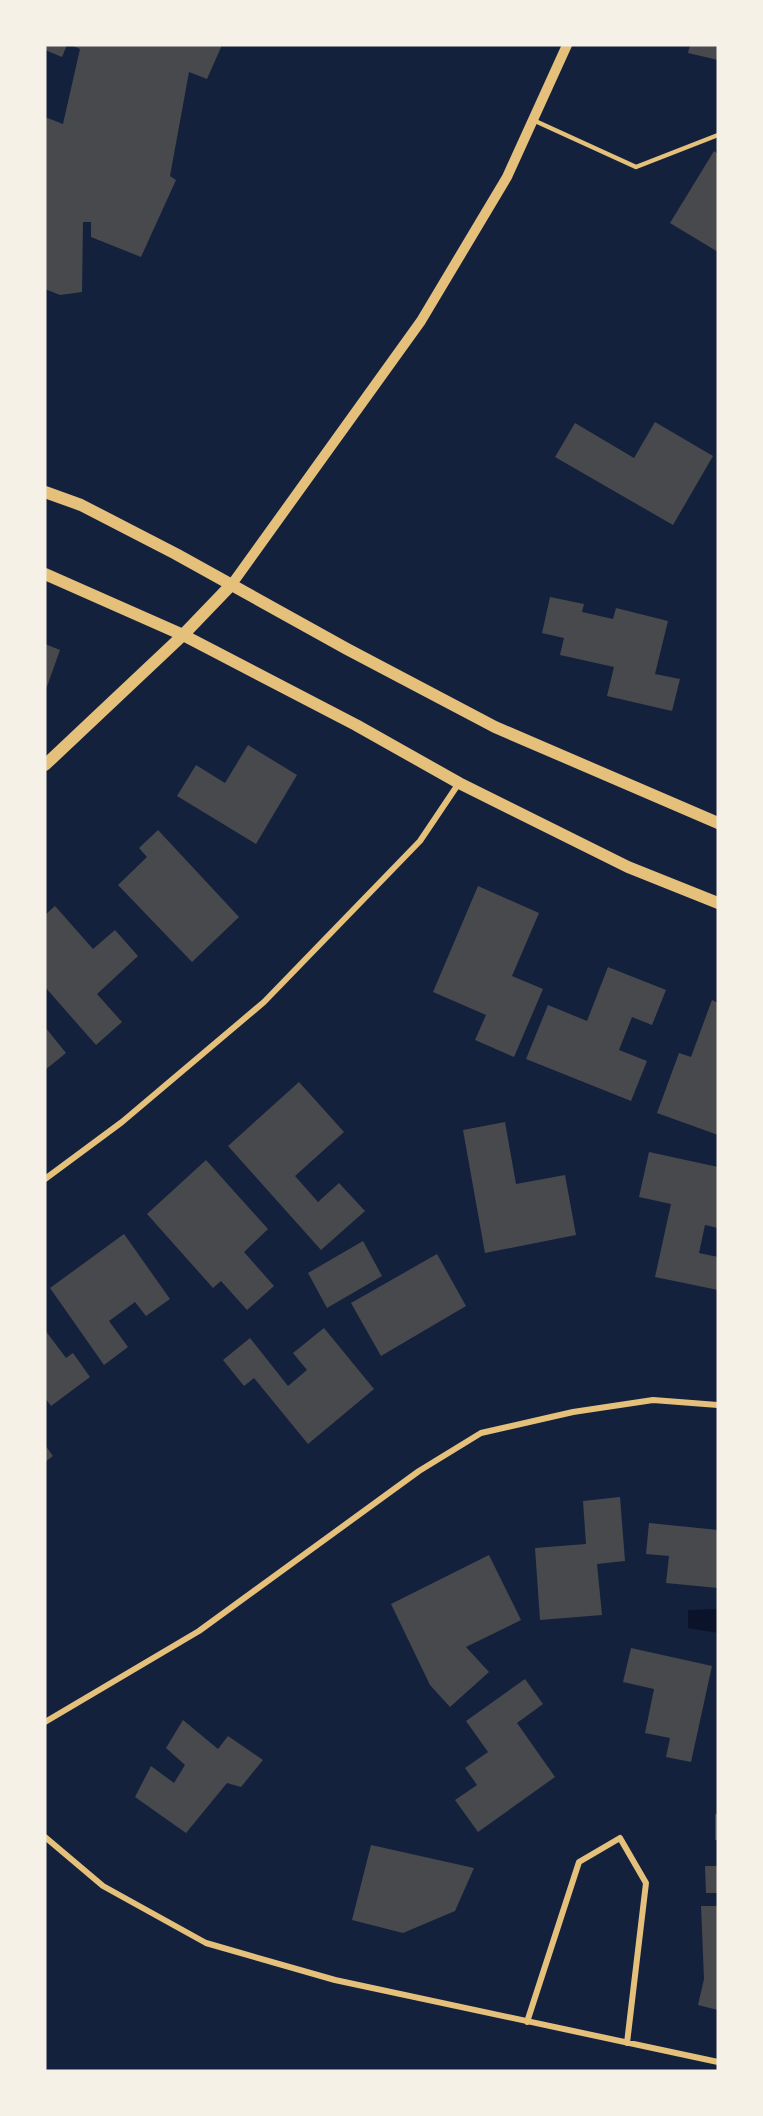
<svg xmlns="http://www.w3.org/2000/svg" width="763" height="2116" font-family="Raleway,sans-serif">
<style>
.water{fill:#0b132b}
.building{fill:#48494c}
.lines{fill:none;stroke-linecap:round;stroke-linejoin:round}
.service{stroke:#e5c07b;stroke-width:4.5}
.minor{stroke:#e5c07b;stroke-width:6}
.tertiary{stroke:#e5c07b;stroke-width:10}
.secondary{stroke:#e5c07b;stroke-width:12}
</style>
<rect width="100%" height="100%" fill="#14213d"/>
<!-- water -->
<path class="water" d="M718,1609V1633L688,1628V1610Z"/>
<!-- building -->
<path class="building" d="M45,45H67L62,57L45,50Z
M71,45H222L207,79L189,72L170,176L176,180L141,257L91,237V222H83L82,292L60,295L45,289V117L63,124L80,49Z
M690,45H718V60L688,53Z
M714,151L718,154V252L670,223Z
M655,422L713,456L673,525L555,457L575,423L634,458Z
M550,597L584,604L582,612L613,619L616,608L668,621L655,674L680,679L672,711L607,696L614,667L560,655L564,638L542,633Z
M45,644L60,650L45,692Z
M248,745L297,775L256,844L177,796L196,765L225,783Z
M158,830L239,917L192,962L118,885L147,857L139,848Z
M478,886L539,913L512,976L543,989L514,1057L475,1040L486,1015L433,992Z
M55,906L93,949L115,930L138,956L97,994L122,1022L96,1045L45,987V915Z
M608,967L666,990L652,1025L632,1017L619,1050L647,1061L631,1101L526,1059L548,1005L587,1021Z
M712,1000L718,1003V1135L657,1113L679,1053L691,1057Z
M45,1027L66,1053L45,1070Z
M299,1082L344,1132L295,1176L318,1202L339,1183L365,1211L321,1250L228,1146Z
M505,1122L516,1184L565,1175L576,1235L485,1253L463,1130Z
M649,1152L718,1167V1228L705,1225L699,1253L718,1257V1290L655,1277L671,1204L639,1197Z
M206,1160L268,1229L244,1252L274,1286L247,1310L221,1281L213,1288L147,1214Z
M124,1234L170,1299L146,1316L135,1302L109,1321L128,1347L104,1365L50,1288Z
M363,1241L382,1276L327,1308L308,1273Z
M437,1254L466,1306L381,1356L351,1303Z
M324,1328L374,1389L308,1444L254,1378L244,1386L223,1360L250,1338L288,1386L307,1370L293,1353Z
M45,1330L66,1358L73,1353L90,1377L51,1406L45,1398Z
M45,1445L53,1456L45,1462Z
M620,1497L625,1561L597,1564L602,1615L540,1620L535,1548L586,1544L583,1501Z
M649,1523L718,1530V1588L666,1583L669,1556L646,1554Z
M489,1555L521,1620L466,1647L489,1672L450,1707L430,1685L391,1604Z
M631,1648L712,1666L691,1762L666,1757L670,1738L645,1733L654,1689L623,1682Z
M525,1679L543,1704L517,1723L555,1777L478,1832L455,1800L477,1785L465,1768L488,1752L466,1721Z
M183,1720L218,1749L228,1736L263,1760L241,1787L227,1783L186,1833L135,1797L151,1766L174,1783L185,1765L166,1748Z
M715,1814H718V1840H715Z
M371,1845L474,1868L455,1911L403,1933L352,1920Z
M705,1866H718V1893H706Z
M701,1906H718V2010L698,2005L704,1979Z"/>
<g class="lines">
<!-- service -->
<path class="service" d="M533,120L636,167L718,135"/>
<!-- minor -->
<path class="minor" d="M45,1179L122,1122L264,1002L420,841L459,783
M45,1722L199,1631L419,1471L481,1433L573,1412L653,1400L718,1405
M45,1837L103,1886L206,1943L335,1980L718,2062
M527,2022L579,1862L620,1838L646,1883L627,2043"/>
<!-- tertiary -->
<path class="tertiary" d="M232,584L421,321L507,177L567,45"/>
<!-- secondary -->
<path class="secondary" d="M45,492L81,505L176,554L347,649L495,727L718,823
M45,574L183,635L356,725L459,783L628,867L718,903
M45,765L183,635L232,584"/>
</g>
<!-- border -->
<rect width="763" height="2116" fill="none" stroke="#f6f1e7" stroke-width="93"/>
</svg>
